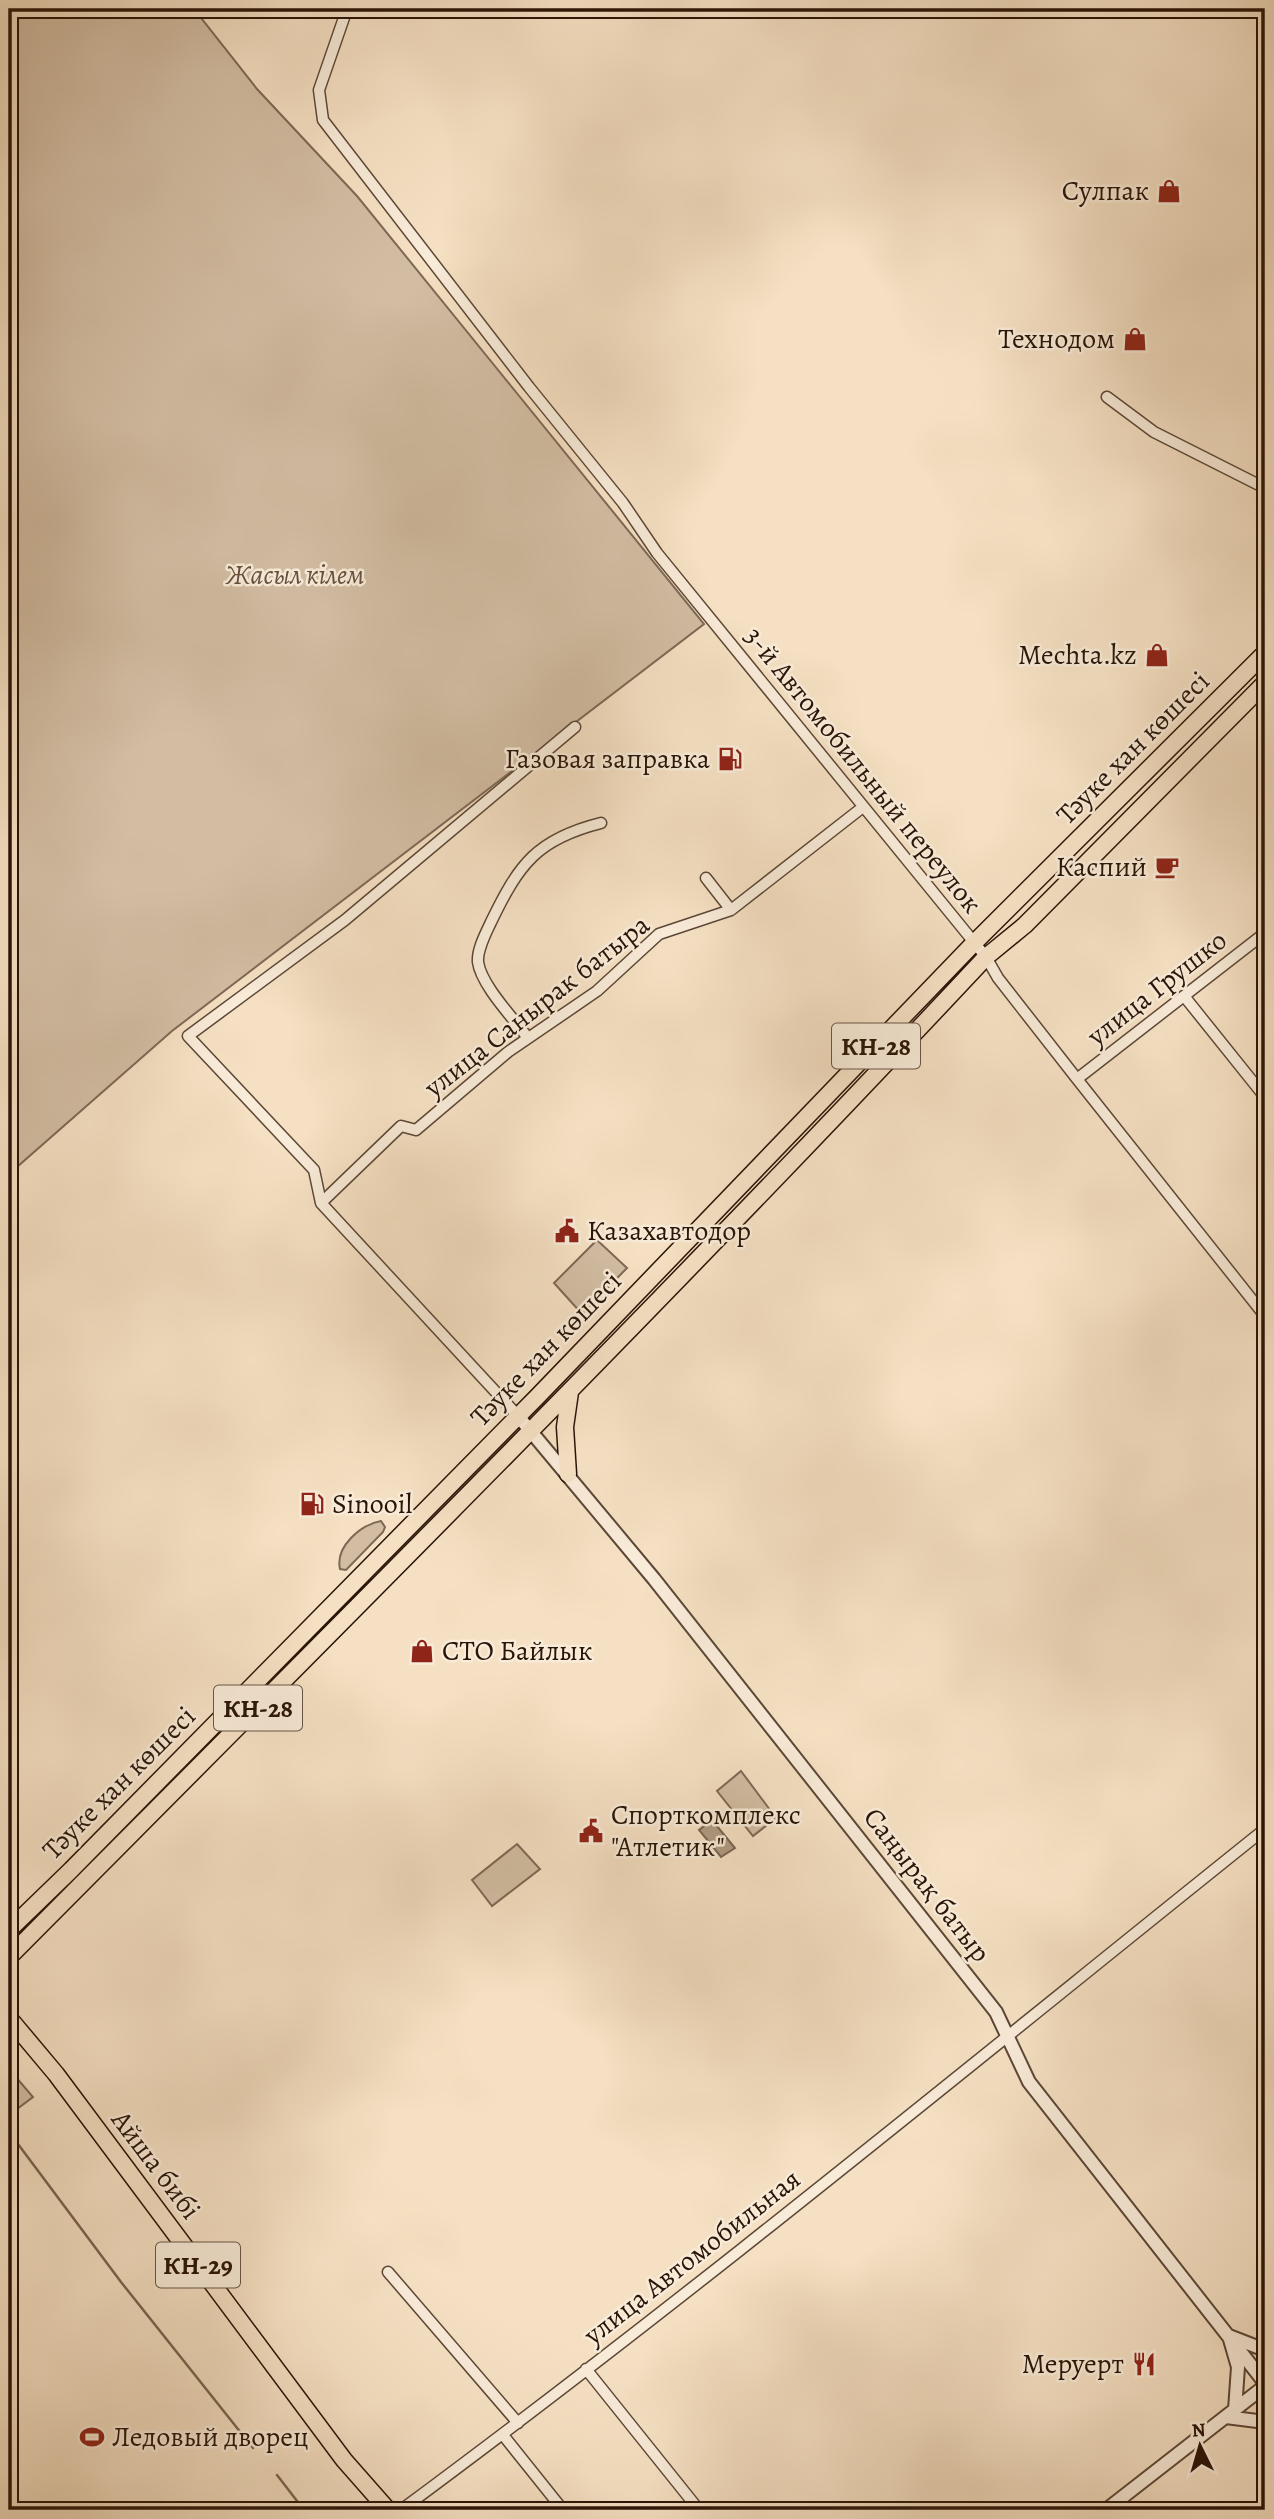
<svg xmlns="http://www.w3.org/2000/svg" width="1274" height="2519" font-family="Alegreya,serif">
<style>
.green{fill:#d2bda3;stroke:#7e6855;stroke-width:2}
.water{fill:#b09b83;stroke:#7a6551;stroke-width:2}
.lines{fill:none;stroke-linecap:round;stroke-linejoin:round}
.stream{stroke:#7a6551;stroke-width:2.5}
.minor-casing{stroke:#5d4736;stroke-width:13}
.tertiary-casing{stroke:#5d4736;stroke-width:16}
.primary-casing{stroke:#2a1407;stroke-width:19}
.minor{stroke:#f8ebd8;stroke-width:10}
.tertiary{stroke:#f8ebd8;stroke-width:12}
.primary{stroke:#f5e0c3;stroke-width:16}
.labels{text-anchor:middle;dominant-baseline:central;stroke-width:5;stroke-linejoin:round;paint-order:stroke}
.shield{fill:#f8ebd8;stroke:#685446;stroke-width:2}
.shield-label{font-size:26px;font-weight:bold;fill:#2a1407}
.poi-label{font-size:28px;fill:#2a1407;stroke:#f8ebd8;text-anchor:end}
.park-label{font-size:28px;font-style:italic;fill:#654f3e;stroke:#f8ebd8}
.street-label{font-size:28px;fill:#2a1407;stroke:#f8ebd8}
</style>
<rect width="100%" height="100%" fill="#f5e0c3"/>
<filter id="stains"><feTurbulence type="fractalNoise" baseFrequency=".00286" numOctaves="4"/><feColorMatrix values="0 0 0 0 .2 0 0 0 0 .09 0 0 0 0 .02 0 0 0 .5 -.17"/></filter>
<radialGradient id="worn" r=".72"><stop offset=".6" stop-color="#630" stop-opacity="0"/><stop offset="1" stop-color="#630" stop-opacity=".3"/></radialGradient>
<!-- green -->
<path class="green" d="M9,9H194L257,89L357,196L704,624L172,1031L9,1174Z
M597,1240L627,1268L582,1314L554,1283Z
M381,1521L385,1527L383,1532L346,1570L340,1569C335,1547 360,1525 381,1521Z
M741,1771L776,1818L753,1836L717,1791Z
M517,1844L540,1869L492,1906L472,1880Z
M9,2069L33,2097L9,2115Z"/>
<!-- water -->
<path class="water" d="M712,1820L735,1848L721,1857L699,1830Z"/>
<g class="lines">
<!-- stream -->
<path class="stream" d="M9,2132L121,2282L253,2448
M277,2475L304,2510"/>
<!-- minor casing -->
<g class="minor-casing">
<path id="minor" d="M347,9L319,90L323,120L529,387L623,503L657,553L986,957L998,978L1077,1079L1265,1316
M1107,397L1154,432L1265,488
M706,878L731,910
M1184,996L1265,1097
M528,1038C514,1019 481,985 478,962C477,949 486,933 491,922C519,864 537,839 601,823
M1077,1079L1265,933
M321,1203L401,1126L416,1130L508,1052L597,991L659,934L731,910L863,807
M518,1416L321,1203L314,1170L188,1036L345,920L575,727
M388,2272L518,2423
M586,2369L699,2510
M503,2435L563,2510
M401,2510C696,2292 979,2058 1265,1829"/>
</g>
<!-- tertiary casing -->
<g class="tertiary-casing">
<path id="tertiary" d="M518,1416L654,1579L996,2012L1029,2082L1265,2383
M1235,2410L1238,2367L1229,2336L1265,2350
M1226,2417L1265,2422
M1106,2510L1265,2386"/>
</g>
<!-- primary casing -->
<g class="primary-casing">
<path id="primary" d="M568,1474L565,1427L570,1392
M9,1930L71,1870L538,1396L974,943L1265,653
M9,1957C338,1626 667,1298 986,957L1025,925L1265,683
M9,2018L56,2074L344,2460L388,2510"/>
</g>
<!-- minor -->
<use href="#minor" class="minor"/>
<!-- tertiary -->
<use href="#tertiary" class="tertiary"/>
<!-- primary -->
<use href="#primary" class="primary"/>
</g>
<!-- icons -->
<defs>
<g id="shop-bare" transform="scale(1.89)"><path d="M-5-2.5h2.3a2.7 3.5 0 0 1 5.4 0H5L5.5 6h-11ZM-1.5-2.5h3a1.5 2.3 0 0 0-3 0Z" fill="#8f2418" stroke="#f8ebd8" stroke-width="2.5" paint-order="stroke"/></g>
<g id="fuel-bare" transform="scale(1.89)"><path d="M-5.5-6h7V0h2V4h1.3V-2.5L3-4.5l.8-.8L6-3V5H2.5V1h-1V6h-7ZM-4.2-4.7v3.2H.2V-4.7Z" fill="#8f2418" stroke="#f8ebd8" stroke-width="2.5" paint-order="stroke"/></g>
<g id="cafe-bare" transform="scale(1.89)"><path d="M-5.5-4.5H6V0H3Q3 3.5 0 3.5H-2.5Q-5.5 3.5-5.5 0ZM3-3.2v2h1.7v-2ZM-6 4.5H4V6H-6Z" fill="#8f2418" stroke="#f8ebd8" stroke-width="2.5" paint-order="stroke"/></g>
<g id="civic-bare" transform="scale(1.89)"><path d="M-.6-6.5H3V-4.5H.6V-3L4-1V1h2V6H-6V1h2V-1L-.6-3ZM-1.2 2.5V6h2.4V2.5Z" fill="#8f2418" stroke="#f8ebd8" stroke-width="2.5" paint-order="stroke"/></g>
<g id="restaurant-bare" transform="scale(1.89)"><path d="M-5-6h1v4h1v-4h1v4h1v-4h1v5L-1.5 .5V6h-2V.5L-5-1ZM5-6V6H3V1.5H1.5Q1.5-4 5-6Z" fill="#8f2418" stroke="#f8ebd8" stroke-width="2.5" paint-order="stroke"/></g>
<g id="stadium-bare" transform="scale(1.89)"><path d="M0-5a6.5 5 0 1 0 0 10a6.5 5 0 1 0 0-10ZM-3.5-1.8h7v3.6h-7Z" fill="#8f2418" stroke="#f8ebd8" stroke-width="2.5" paint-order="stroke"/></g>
</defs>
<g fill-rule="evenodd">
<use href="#shop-bare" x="1169" y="191"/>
<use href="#shop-bare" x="1135" y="339"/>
<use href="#shop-bare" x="1157" y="655"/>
<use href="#fuel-bare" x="730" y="759"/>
<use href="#cafe-bare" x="1167" y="867"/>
<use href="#civic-bare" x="567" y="1231"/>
<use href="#fuel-bare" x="312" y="1504"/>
<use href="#shop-bare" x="422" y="1651"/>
<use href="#civic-bare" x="591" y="1831"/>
<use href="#restaurant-bare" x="1144" y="2364"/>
<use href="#stadium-bare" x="92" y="2437"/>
</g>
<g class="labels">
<!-- shield labels -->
<g class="shield">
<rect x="832" y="1023.5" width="88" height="45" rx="5"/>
<rect x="214" y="1685.5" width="88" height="45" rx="5"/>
<rect x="156" y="2242.5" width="84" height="45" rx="5"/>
</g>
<g class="shield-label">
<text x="876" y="1046">КН-28</text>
<text x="258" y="1708">КН-28</text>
<text x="198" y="2265">КН-29</text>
</g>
<!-- poi labels -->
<g class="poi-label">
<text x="1149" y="191">Сулпак</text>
<text x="1115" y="339">Технодом</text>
<text x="1137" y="655">Mechta.kz</text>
<text x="710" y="759">Газовая заправка</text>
<text x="1147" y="867">Каспий</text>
<text x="587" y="1231" text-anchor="start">Казахавтодор</text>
<text x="332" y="1504" text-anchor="start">Sinooil</text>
<text x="442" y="1651" text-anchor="start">СТО Байлык</text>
<text x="611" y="1815" text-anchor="start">Спорткомплекс<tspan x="611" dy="32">"Атлетик"</tspan></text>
<text x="1124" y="2364">Меруерт</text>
<text x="112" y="2437" text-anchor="start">Ледовый дворец</text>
</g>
<!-- park labels -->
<g class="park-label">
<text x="295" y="575">Жасыл кілем</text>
</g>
<!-- street labels -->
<g class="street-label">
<text transform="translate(1133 748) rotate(-45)">Тәуке хан көшесі</text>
<text transform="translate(863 770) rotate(51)">3-й Автомобильный переулок</text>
<text transform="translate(1157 988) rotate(-38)">улица Грушко</text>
<text transform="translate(537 1006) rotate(-38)">улица Санырак батыра</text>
<text transform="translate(546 1349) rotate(-46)">Тәуке хан көшесі</text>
<text transform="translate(119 1783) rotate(-45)">Тәуке хан көшесі</text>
<text transform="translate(927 1885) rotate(52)">Саңырақ батыр</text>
<text transform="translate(156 2165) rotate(53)">Айша бибі</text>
<text transform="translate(692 2257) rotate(-38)">улица Автомобильная</text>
</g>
</g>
<!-- margin -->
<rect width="1274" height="2519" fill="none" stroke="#f5e0c3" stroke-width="35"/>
<rect x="10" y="10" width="1253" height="2498" fill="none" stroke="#2a1407" stroke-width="3.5"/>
<rect x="18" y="18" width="1239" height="2484" fill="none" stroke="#2a1407" stroke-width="2"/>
<!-- north arrow -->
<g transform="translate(1200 2446) rotate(355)" stroke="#f8ebd8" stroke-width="5" paint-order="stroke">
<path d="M0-5L12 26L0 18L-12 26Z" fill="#2a1407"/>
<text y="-10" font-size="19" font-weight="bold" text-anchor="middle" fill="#2a1407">N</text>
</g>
<rect width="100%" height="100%" filter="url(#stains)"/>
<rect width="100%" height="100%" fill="url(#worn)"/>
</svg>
